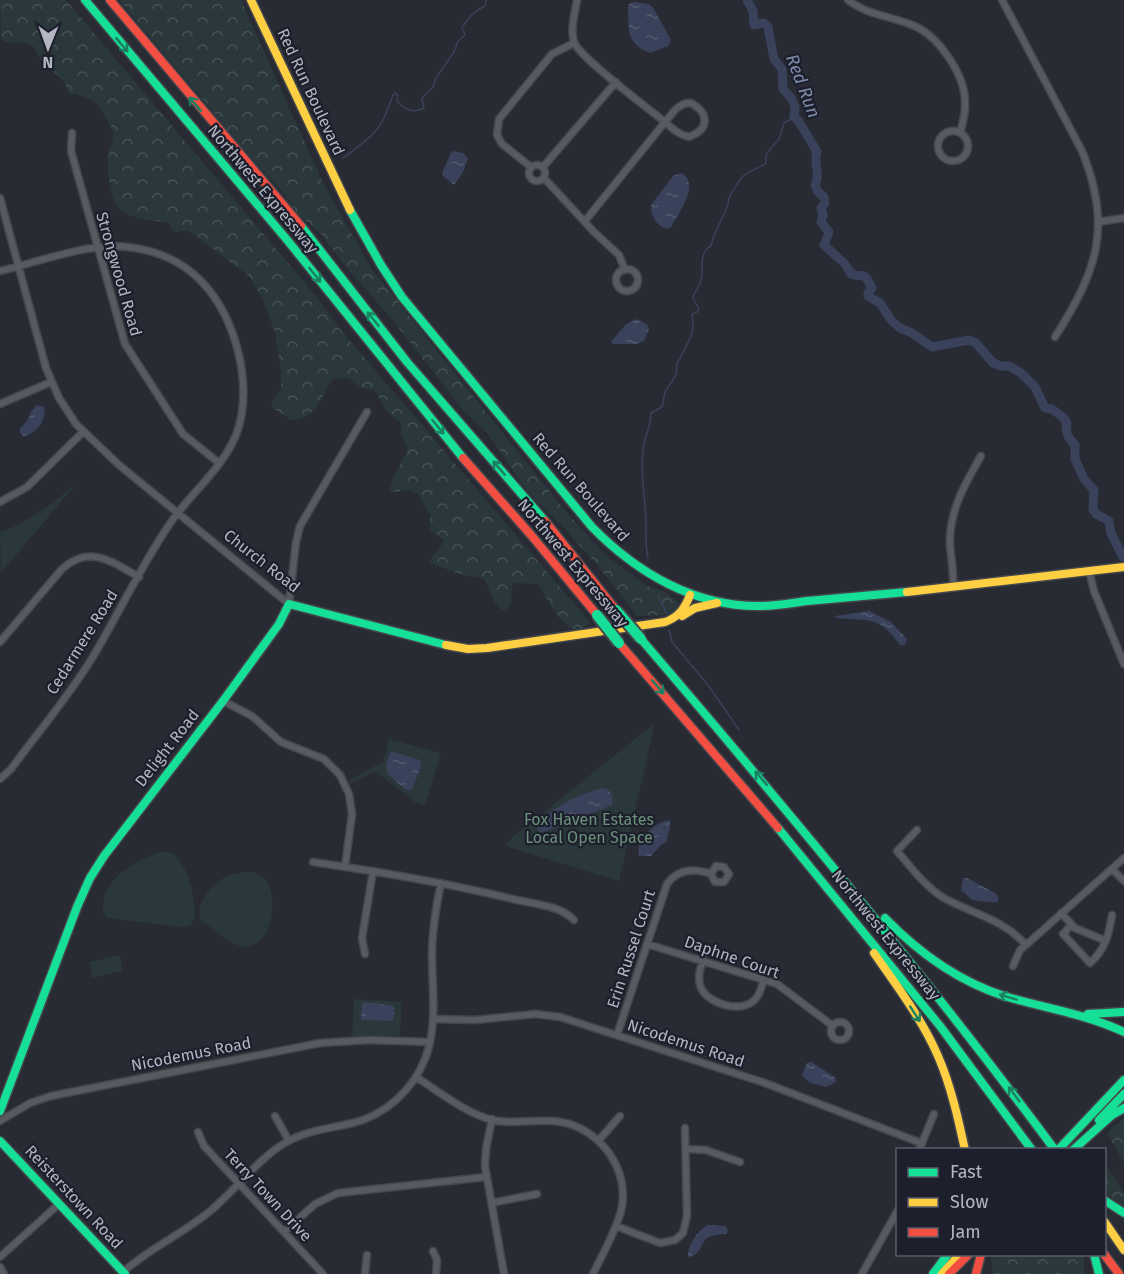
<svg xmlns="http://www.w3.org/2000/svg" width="1124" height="1274" font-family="'Fira Sans',sans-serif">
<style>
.forest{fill:url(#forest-crowns)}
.green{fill:#2a373b}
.water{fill:url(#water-ripples)}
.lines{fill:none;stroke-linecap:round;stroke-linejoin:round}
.stream{stroke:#39425a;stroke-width:1.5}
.river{stroke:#39425a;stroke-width:9}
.street-casing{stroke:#44464c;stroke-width:9}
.fast-casing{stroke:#44464c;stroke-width:11}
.slow-casing{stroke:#44464c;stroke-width:11}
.jam-casing{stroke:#44464c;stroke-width:11}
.street{stroke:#575a61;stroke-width:6}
.fast{stroke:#16e098;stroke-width:8}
.slow{stroke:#ffcf43;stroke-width:8}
.jam{stroke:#f24e42;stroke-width:8}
.fast-bridge-casing{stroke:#45474f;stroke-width:14;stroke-linecap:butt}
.fast-bridge{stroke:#16e098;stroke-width:10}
.oneway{stroke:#1a8062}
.labels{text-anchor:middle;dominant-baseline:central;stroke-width:4.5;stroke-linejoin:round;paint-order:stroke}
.street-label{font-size:16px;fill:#b2b6c3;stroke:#1d202c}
.park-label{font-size:16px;fill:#6c917b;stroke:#1d202c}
.water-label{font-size:18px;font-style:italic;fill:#7d89a8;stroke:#1d202c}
</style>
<defs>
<pattern id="forest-crowns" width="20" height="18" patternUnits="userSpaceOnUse" patternTransform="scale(1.5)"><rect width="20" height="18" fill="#2a373b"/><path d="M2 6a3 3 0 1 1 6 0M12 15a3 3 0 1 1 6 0" fill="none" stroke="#465256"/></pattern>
<pattern id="water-ripples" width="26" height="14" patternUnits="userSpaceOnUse" patternTransform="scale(1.5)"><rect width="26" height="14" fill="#39425a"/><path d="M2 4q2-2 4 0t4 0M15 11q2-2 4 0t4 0" fill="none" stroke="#535b70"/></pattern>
</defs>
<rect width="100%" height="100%" fill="#282b33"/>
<!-- forest -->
<path class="forest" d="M0,0H66L316,296L341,330L590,622C569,648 548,599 538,584L514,583L512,585L511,605L505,610H502L495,603L484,579L460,574L432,564L430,561C433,553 442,548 444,540L430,530V515L418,494L409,490L393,492L390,490C392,476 403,462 408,448L401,433V423L386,411L376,392C373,390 369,390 366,389C350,384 353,373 332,380C321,397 315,420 291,420L272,407L271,402L281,389V371L275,333L264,302L250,277L189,231L176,232L171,229L169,223C154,220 131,220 120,209C109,200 106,166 109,152C110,146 114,140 113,134C113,128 108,122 105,117C97,101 87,95 69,94L64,82L40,58L33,46L27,43L6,42L1,38Z
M119,0H241L323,183L371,268L558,502L604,554L647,586L665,592L678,602L676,611L667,615L637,616L597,565L564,528L527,491L489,435L463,410L389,316L350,272L321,234L297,213L281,190L238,144L208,106Z
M1124,1118V1163L1107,1133Z
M1104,1162L1124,1193V1208C1100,1192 1105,1189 1104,1162Z
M992,1255H1084V1274H992L991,1260Z"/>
<!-- green -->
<path class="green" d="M76,484L1,573L0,532C30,522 52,503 76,484Z
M655,723L619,881L505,846L509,840Z
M389,739L441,753L425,805L415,802L375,771L351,784L349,780L383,762Z
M159,852C161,852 166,851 168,852C188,857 201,909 191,925L181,927L107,918C103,913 102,911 103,905C105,877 135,862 159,852Z
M246,872C253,872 258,872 263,877C281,893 273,952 241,946C231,944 212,928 202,921C193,909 208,889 219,881C226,875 237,873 246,872Z
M120,955L123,971L92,978L89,962Z
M354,999L402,1002L400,1036H352Z"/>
<!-- water -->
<path class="water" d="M634,2L649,4L654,9L671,40L668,46L650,53C626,43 629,32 628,8L629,4Z
M452,151L463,153L468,158L463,172L454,185L444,177L442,173Z
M682,173C700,185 679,212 672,226L668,229C656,226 651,217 651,205L673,176Z
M637,319L648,325L649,329L644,341L636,344H613L611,342L626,324Z
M37,405L44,407C47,420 36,435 23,436L20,433V429L27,421L31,412Z
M869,611L891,622L906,638L907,640L905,645H900C880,616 869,621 837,618L835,616Z
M394,752L420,760L421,767L412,789L410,791L406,790L388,774L386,766L390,753Z
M603,788C612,790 613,797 612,805L544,832H538L537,828C546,809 583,792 603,788Z
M670,820V828L666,842L661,845L651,856H639C635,840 654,822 670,820Z
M963,878H967L995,893L998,897V902C994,903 977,901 973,900C967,897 967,893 961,891Z
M365,1002L393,1006L395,1008L393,1021L361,1020L362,1004Z
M811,1062L835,1077L836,1082L826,1087L810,1083L802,1075L807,1063Z
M708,1225L726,1226L728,1231L726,1234C693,1235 709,1250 690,1257L688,1256C688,1245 698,1230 708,1225Z"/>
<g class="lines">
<!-- stream -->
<path class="stream" d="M343,158C373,136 381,132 393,95L396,93L398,96L397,101C404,109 414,114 424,108L422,98L433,87L436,78L454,52L458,41L465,35L462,28C467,19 475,10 485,6L486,0
M1123,557L1124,559
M648,558C645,545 646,533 646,520C645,496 640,473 643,450C644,437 651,427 651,413L662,407L665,392L676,375L677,364L691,337L693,327L692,314L697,312L699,309L693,298C694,292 700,287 701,280C704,268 698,253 711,246C714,231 722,221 727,207C729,204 728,201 729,198C730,196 740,179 741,178C747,171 758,169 766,163V154L779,139L784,123L794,117
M658,596L666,613
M669,630L672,642L708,685L739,730"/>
<!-- river -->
<path class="river" d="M747,0L753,11L754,25L764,23L768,27L774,59L782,69L783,89L791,98L795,107L794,117L798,120L817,152C813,162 821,174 815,185L818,192L824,197L825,203L821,208L823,215L821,222L829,232L824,245L845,264L851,274C866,279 862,269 872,288L868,293V296L880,303L891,320L900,328L912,333L932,347L969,340L976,343L993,363L1001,366H1009L1021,373L1035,387L1045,408L1052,409L1064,418L1067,423L1066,430L1069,438L1075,445V459L1084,479L1094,490L1093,509L1096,514L1109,521L1111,533L1123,557"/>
<!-- street casing -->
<g class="street-casing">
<path id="street" d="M577,0C575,13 570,29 574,42C579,57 649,109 665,122C673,129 679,135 689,137C710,129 709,113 691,103C679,102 672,114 665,122L585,221
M848,0C867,15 890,16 912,25C938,35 964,73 965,101C966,112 963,122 960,133
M1002,0L1082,151C1113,227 1097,271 1055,337
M938 146a15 15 0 1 1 30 0a15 15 0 1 1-30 0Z
M72,133L71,151L125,344L183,434L219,463
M529 173a8 8 0 1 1 16 0a8 8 0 1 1-16 0Z
M531,167L502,144L497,135L499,119L552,54L574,43
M543,167L616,82
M544,178L594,232L619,255L625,270
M0,198L46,368L59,398L76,424L119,465L289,604L296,542L300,526L367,412
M1098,222L1124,218
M616 280a11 11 0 1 1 22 0a11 11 0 1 1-22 0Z
M0,271C39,262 89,242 128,247C191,254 225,297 239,355C245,383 246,409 236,435C222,469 191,493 171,522C142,564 120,611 94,655C70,695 39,731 11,769L0,779
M0,404L51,382
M0,502L27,487L82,433
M1089,571L1094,591L1124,664
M953,587C954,572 951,558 950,544C949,511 965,484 981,456
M0,642L62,569C90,544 112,562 139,577
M223,701L252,716L281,742L324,759L340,775L349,794L352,814L345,867
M917,830L897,851C911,867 924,885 942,897C972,914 1002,918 1026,945
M313,862C381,872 447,883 513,899C532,904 560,905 574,920
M1112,869L1124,881
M1061,913L1075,928L1106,941
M1071,925L1063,934L1090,963C1105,950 1109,934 1112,915
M647,944L777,984L833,1026
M365,954L362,938L373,871
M703,960C700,969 697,978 701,988C709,1005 745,1015 757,997C761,992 762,984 764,979
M1013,966L1020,950L1026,945L1124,858
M433,1019L475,1020L536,1014L560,1017L765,1083L921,1143
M831 1031a9 9 0 1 1 18 0a9 9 0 1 1-18 0Z
M617,1035L667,884C678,869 694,868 711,874L715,882H724L729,874L724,867L716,866L711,874
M416,1077C440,1092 465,1113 492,1120C515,1125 538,1118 561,1122C601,1129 631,1171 621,1211C615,1233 603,1253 593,1274
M275,1116L289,1141
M492,1119L486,1149L485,1166L504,1274
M0,1121L30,1103L51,1096L320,1043L369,1040L430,1042
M198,1132L204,1146L323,1274
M599,1140L620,1116
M686,1149L706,1150L740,1162
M919,1150L934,1114
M491,1203L537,1194
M616,1226L660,1243L675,1240L683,1233L687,1216L685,1128
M284,1232L315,1204L338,1193L486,1177
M433,1251L437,1260L436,1274
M0,1257L59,1204
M0,1267L4,1274
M123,1272C150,1248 182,1234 209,1212C235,1191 255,1162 283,1144C306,1130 328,1129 353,1123C385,1115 413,1090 425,1059C438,1026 432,989 432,955C432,931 436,907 441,883
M365,1274L367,1255
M862,1274L898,1210"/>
</g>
<!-- fast casing -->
<g class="fast-casing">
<path id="fast" d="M85,0L288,241L463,458
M350,210L381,265L402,297L592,527C637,573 695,607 761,606C776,606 792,603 807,601C840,598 874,595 907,592
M301,226L407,362L545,521
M641,639C784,806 924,974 1055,1150
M778,828L940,1026L1032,1150
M885,918C919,953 958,981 1004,996C1044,1008 1086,1014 1124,1032
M1088,1014L1124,1012
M0,1111L77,907L90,878L104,856L223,701L279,624L289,604L446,645
M1099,1120L1124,1094
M0,1141L125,1274
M1058,1150L1124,1080
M1073,1150L1112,1115L1124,1108
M1104,1200L1124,1213
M1094,1254L1099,1274
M933,1274L948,1254"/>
</g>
<!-- slow casing -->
<g class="slow-casing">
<path id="slow" d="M251,0L350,210
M907,592L1124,567
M682,616L695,608L717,603
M446,645L468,649L487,648L665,622C679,617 685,608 690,595
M874,953C897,986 922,1019 938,1056C951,1086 958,1118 965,1150
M1104,1221L1124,1250
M942,1274L960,1254"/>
</g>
<!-- jam casing -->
<g class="jam-casing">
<path id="jam" d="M110,0L301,226
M463,458L531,535L597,615
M545,521L616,610
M619,643L778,828
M1104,1254L1119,1274
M949,1274L969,1254
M976,1274L981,1254"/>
</g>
<!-- street -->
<use href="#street" class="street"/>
<!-- fast -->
<use href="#fast" class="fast"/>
<!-- slow -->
<use href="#slow" class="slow"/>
<!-- jam -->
<use href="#jam" class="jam"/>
<!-- fast-bridge casing -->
<g class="fast-bridge-casing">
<path id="fast-bridge" d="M616,610L641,639
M597,615L619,643"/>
</g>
<!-- fast-bridge -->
<use href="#fast-bridge" class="fast-bridge"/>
</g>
<!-- one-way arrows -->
<defs><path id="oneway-shaft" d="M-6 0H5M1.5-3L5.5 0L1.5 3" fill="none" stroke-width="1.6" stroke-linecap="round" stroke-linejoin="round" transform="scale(1.5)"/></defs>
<g class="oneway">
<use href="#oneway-shaft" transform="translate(122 45) rotate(50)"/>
<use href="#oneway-shaft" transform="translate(195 104) rotate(-130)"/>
<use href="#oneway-shaft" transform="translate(315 275) rotate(52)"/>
<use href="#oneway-shaft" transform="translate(373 319) rotate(-129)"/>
<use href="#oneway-shaft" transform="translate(438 427) rotate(51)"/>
<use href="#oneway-shaft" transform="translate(499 468) rotate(-131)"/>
<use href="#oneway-shaft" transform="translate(658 687) rotate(49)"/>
<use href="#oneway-shaft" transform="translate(761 778) rotate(-130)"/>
<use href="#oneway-shaft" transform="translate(1008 997) rotate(-163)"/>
<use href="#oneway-shaft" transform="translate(915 1014) rotate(57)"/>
<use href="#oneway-shaft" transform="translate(1014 1094) rotate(-126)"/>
</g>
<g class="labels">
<!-- street labels -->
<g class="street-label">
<text transform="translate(311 92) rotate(65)">Red Run Boulevard</text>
<text transform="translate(263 189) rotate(50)">Northwest Expressway</text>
<text transform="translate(119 274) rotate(74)">Strongwood Road</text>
<text transform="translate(581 487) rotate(49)">Red Run Boulevard</text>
<text transform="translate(262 561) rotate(38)">Church Road</text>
<text transform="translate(573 563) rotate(50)">Northwest Expressway</text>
<text transform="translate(82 642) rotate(-58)">Cedarmere Road</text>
<text transform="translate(167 748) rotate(-52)">Delight Road</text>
<text transform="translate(886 935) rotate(51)">Northwest Expressway</text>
<text transform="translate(631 949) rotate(-72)">Erin Russel Court</text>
<text transform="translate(732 957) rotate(19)">Daphne Court</text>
<text transform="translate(686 1043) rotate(18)">Nicodemus Road</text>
<text transform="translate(191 1054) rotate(-11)">Nicodemus Road</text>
<text transform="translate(268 1195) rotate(47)">Terry Town Drive</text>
<text transform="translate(74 1197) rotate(47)">Reisterstown Road</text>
</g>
<!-- park labels -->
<g class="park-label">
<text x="589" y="819">Fox Haven Estates<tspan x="589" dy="18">Local Open Space</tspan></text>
</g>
<!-- water labels -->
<g class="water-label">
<text transform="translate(803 86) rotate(69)">Red Run</text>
</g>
</g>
<!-- legend -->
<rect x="896" y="1148" width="210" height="108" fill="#1d202c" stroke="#595c68" stroke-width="1.5"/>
<rect x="908" y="1168" width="30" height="9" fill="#16e098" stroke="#595c68" stroke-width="1.5"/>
<text x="950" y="1178" font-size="18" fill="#b2b6c3">Fast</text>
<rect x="908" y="1198" width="30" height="9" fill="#ffcf43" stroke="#595c68" stroke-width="1.5"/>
<text x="950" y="1208" font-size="18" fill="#b2b6c3">Slow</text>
<rect x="908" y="1228" width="30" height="9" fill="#f24e42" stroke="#595c68" stroke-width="1.5"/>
<text x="950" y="1238" font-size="18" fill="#b2b6c3">Jam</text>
<!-- north arrow -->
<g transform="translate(48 48) rotate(181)" stroke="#1d202c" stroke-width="4.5" paint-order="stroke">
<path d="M0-4.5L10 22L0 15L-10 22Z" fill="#b2b6c3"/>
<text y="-9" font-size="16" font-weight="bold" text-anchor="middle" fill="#b2b6c3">N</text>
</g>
</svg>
